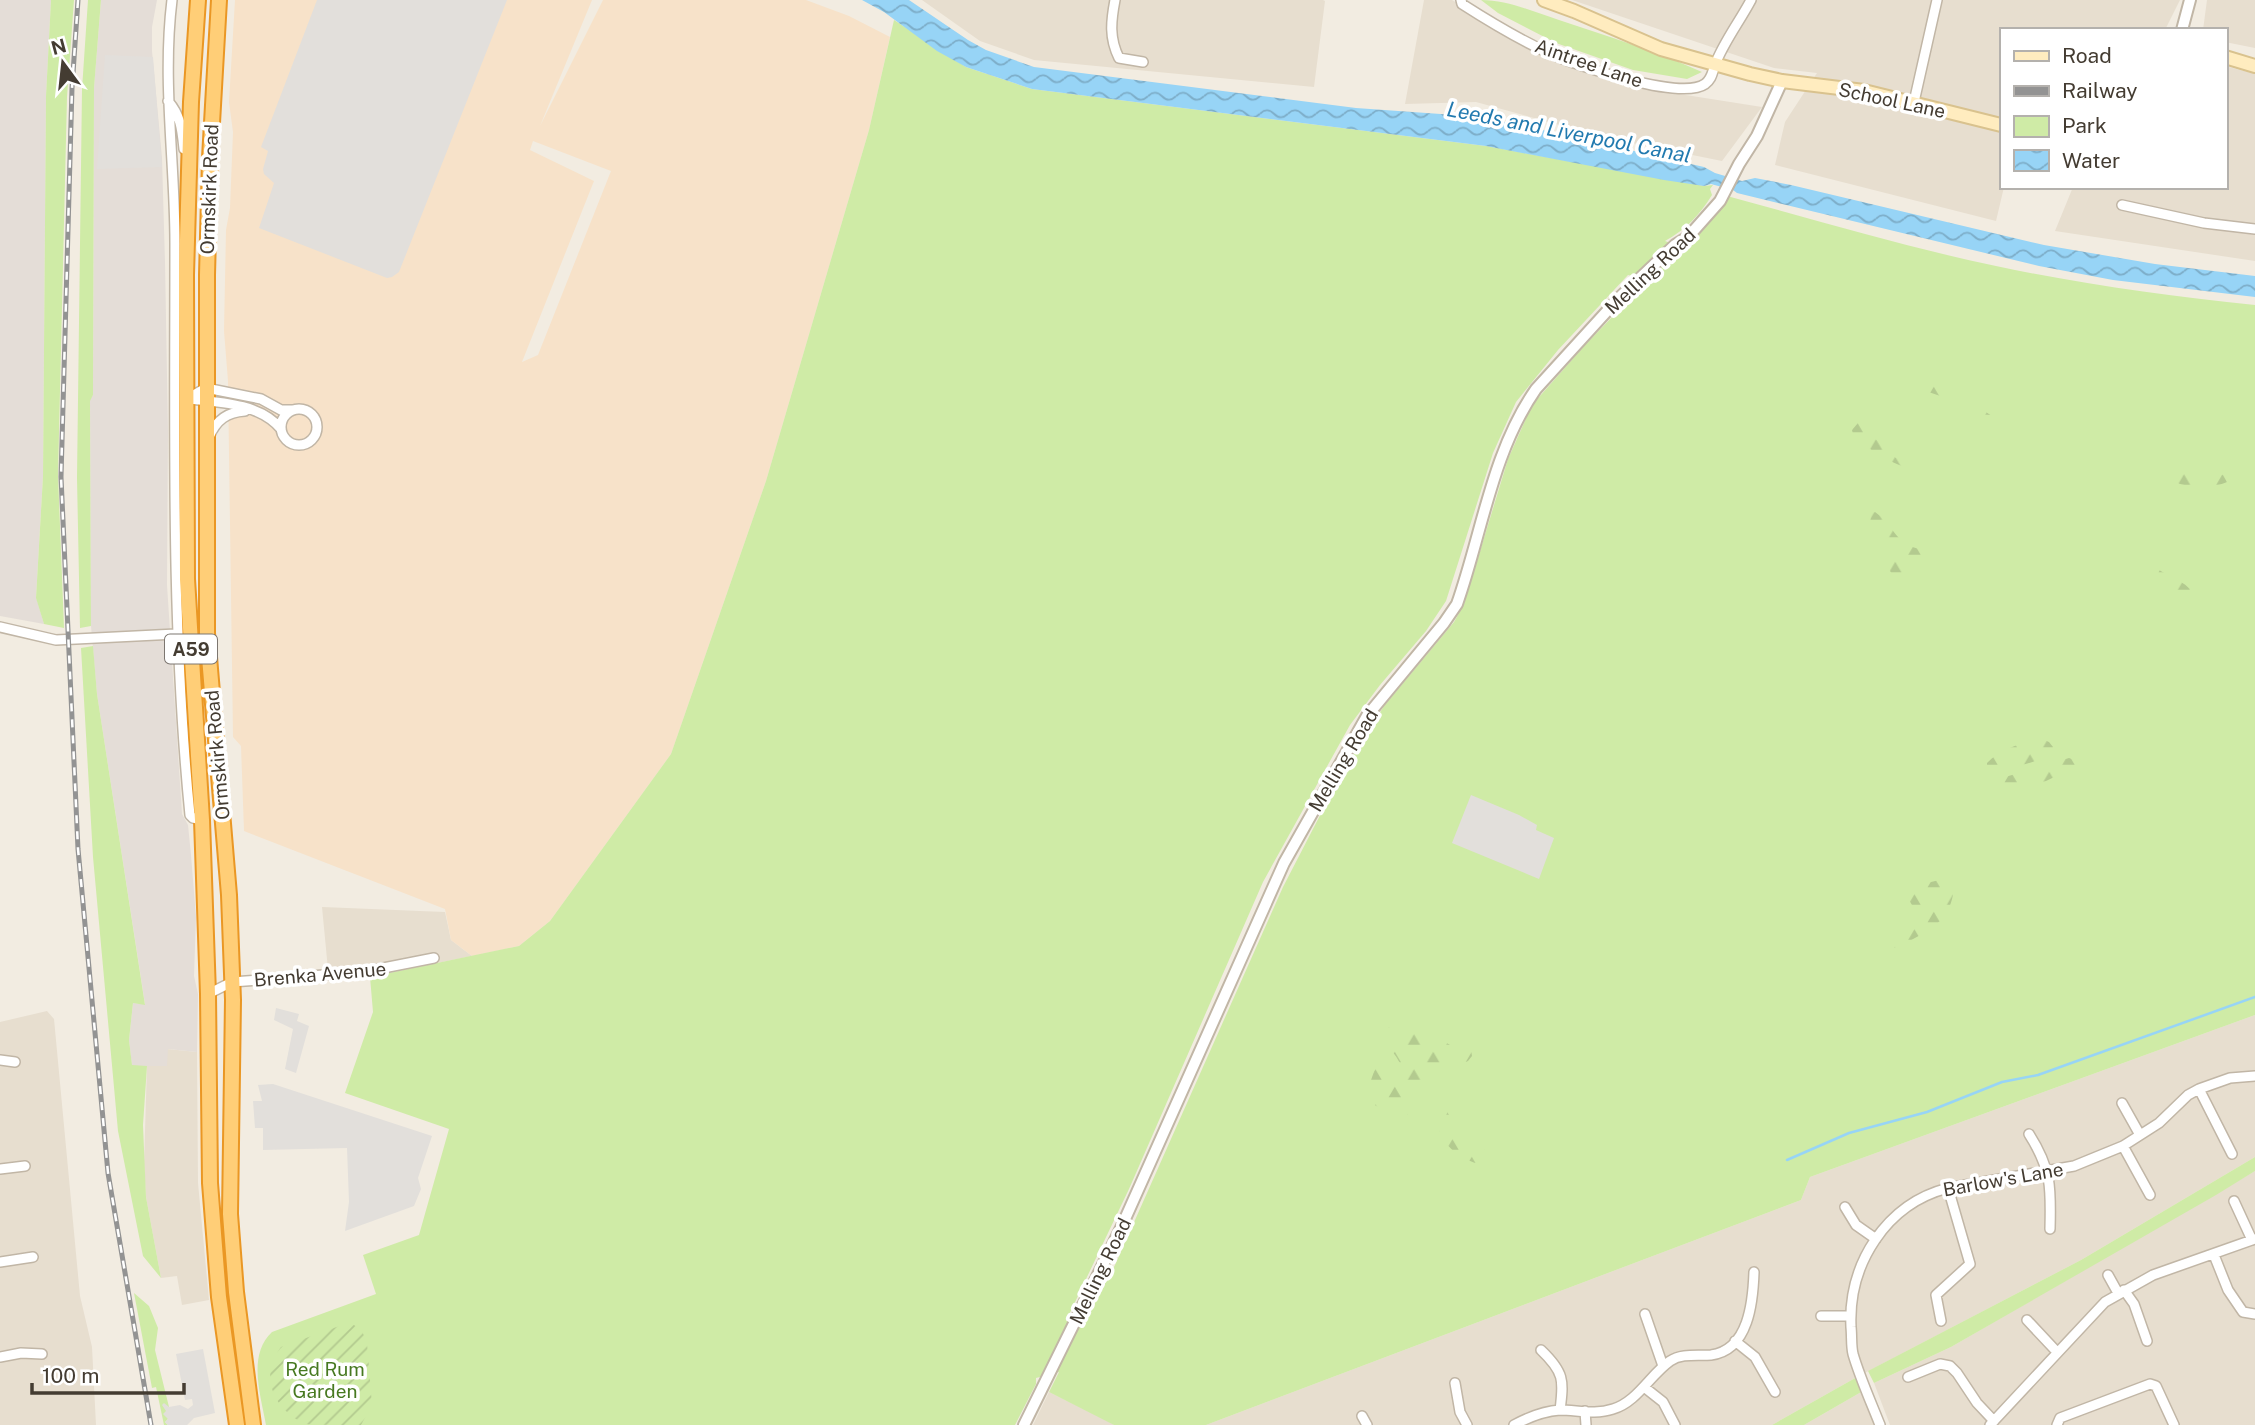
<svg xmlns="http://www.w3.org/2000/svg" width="2255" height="1425" font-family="'Public Sans',sans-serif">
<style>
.residential{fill:#e7decf}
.commercial{fill:#f7e2c9;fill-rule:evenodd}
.industrial{fill:#e4ddd7}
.green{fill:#cfeba6;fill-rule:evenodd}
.forest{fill:url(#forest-firs)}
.garden{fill:url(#garden-furrows)}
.parking{fill:#e2dfdb}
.water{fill:url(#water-waves)}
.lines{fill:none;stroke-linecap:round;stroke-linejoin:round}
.stream{stroke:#97d4f6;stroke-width:2.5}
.minor-casing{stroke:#c1b6a6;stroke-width:12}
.tertiary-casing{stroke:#c1b6a6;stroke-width:14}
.secondary-casing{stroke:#d9c28e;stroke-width:16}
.trunk-casing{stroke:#ea9724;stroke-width:18}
.minor{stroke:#fff;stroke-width:9}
.tertiary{stroke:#fff;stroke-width:10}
.secondary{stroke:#ffecbf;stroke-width:12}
.trunk{stroke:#ffce77;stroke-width:14}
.rail-casing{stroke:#939393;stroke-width:5}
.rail{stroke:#fff;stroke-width:2.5;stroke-dasharray:8;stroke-linecap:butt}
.labels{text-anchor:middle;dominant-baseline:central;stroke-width:7;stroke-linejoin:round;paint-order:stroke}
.shield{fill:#fff;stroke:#7c7670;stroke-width:2}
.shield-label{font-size:18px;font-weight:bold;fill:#443c32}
.street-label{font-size:19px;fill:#443c32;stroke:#fff}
.park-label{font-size:19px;fill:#477921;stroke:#fff}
.water-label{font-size:21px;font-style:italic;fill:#227aaf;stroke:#fff}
</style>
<defs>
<pattern id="forest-firs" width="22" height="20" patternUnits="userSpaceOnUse" patternTransform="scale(1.75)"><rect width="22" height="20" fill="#cfeba6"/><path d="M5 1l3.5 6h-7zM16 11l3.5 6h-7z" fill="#b3ca8f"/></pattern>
<pattern id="garden-furrows" width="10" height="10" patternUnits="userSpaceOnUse" patternTransform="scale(1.75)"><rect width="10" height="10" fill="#cfeba6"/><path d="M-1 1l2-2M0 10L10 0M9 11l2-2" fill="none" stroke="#b3ca8f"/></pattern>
<pattern id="water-waves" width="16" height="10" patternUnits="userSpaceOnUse" patternTransform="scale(1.75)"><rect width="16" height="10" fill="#97d4f6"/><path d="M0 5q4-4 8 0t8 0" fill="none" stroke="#7dadc8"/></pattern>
</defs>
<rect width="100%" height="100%" fill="#f2ece1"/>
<!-- residential -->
<path class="residential" d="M922,0H1323L1325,1L1314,87L1034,60L980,41Z
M1424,0H1452L1533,48L1591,71L1673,93L1762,107L1722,161L1603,137L1476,102L1405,104Z
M1572,0H2180L2165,30H2001V187H2004L1996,221L1775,165L1785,122L1817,73L1774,68Z
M2207,0H2255V48L2225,42V30H2203Z
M2225,66L2255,74V261L2055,231L2073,187H2225Z
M322,907L445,912L451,940L472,956L363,978L329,980Z
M47,1011L54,1019L80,1296L92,1347L96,1425H0V1022Z
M2255,1015V1157L2081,1260L1857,1377L1772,1425H1206L1801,1200L1810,1177Z
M167,1049L197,1052L198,1183L209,1300L182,1305L177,1276L161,1278L146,1197L144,1164L147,1066H167Z
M2255,1171V1425H1890L1874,1383L1951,1347Z
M1863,1391L1875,1425H1804Z
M1049,1392L1106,1420L1114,1425H1033Z"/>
<!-- commercial -->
<path class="commercial" d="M235,0H592L540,126L603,0H806L849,16L890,37L869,130L766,481L671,754L550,921L519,946L472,956L451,940L445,909L244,831L241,746L233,737L228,381L224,331L226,230L230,208L233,132L229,102ZM533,141L611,171L538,355L522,362L594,181L530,150Z"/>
<!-- industrial -->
<path class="industrial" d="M0,0H51L46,96L43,476L36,597L44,624L0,616Z
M101,0H157L152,27V51L162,158L165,262L168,432L167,585L182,814L188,825L191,855L196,917L194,976L198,994L197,1052L168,1049L167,1066H132L129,1040L133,1003L145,1004L97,694L91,626L90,400L93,395L94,88Z"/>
<!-- green -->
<path class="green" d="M51,0H74L67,97L58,475L64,628L44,624L36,598L43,476L46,96Z
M88,0H101L94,88L93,395L90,401L91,626L80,628L77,478L82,89Z
M1481,0C1508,0 1534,12 1559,20C1607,36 1656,51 1702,72L1687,79L1633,70L1556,43L1498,13Z
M894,20L966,67L1032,89L1486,146L1704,186L1713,185L1710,189L1712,195C1699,216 1686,229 1665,241L1684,248L1704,229L1727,196C1816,220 1905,247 1996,266C2081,284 2168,296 2255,305V1015L1810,1177L1801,1200L1206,1425H1114L1049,1392L1059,1372L1036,1378V1384L1015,1425H266C261,1396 247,1355 272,1332L376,1294L363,1255L419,1235L449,1129L345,1093L373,1012L370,977L519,946L550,921L671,754L766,481L869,130ZM1628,275L1649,279L1585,345L1532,405L1508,459L1464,604L1454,622L1384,706L1345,767L1283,887L1115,1265L1087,1317L1066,1321L1129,1189L1263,882L1350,725L1380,685L1426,631L1446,601L1493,453L1516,402L1558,350Z
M93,646L97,694L145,1005L133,1003L129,1040L132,1065L147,1066L143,1125L146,1197L161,1278L143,1256L118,1131L93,857L81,648Z
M2255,1157V1171L2216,1195L1951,1347L1874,1383L1868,1371L2081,1260Z
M134,1293L149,1306L158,1328L155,1350L169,1407L166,1411L168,1419L165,1422L168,1425H164L156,1387L152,1388Z
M1857,1377L1863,1391L1804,1425H1772Z"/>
<!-- forest -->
<path class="forest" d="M1917,380L1945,385L1998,420L1999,423L1996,426L1952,400L1911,386L1910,382Z
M1858,423H1862C1877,438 1890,463 1914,463L1916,467C1903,473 1867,447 1854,438L1852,430Z
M2187,469L2205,470L2224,475L2227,482C2212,489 2178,488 2166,477L2169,471L2176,472Z
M1875,512C1887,520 1893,533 1903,542C1913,550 1925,548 1935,556L1934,558L1911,560L1908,564L1907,576L1903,580L1895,578L1890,571L1870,524L1871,513Z
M2142,560H2146C2158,573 2178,577 2190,589L2189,594C2173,596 2149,583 2139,571Z
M2042,739L2049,742L2053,747C2048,763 2001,772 1987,765V763C2001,748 2022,743 2042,739Z
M2069,758L2077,761V766L2046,781L2002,791L1993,785L1995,780Z
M1952,877C1957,888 1951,909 1942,919C1931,931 1892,953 1877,951L1876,944L1878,942L1906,934L1920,921C1917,910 1907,901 1906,890L1910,887Z
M1386,1025L1391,1029L1394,1037L1424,1032L1434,1035L1450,1045H1466L1471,1050L1472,1056L1468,1061L1452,1068L1442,1085L1430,1081L1424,1084L1417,1093L1412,1094C1402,1085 1405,1074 1400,1063C1392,1048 1387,1050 1382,1029Z
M1380,1064C1392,1071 1406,1105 1409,1119L1402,1121C1374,1098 1358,1114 1376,1066Z
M1439,1103L1445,1108L1459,1133L1485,1150L1486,1158L1475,1163C1448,1153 1435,1135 1436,1106Z"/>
<!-- garden -->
<path class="garden" d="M345,1324L354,1325L362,1331L367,1343L372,1405L361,1425C347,1425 318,1425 306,1424C274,1411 258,1376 281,1347Z"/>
<!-- parking -->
<path class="parking" d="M317,0H507L399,272L392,277L387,278L259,228L274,183L264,174L263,169L268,151L261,147Z
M105,55L153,57L162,167L97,169Z
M1471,795L1519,815L1537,825L1536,830L1554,838L1539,879L1452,843Z
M276,1008L299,1014L297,1021L309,1026L296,1073L285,1069L293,1029L274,1020Z
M273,1084L432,1136L418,1178L421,1189L414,1206L345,1231L349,1202L347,1148L263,1150V1128H255L253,1101H262L258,1085Z
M203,1349L215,1413L194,1418L187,1425H168L165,1422L168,1419L163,1414L166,1411L162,1405L164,1403L169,1407L180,1405L188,1409L193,1405L192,1399L185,1400L176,1354Z"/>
<!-- water -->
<path class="water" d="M862,0H909L968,40L986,50L1034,67L1356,108L1469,116L1521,125L1704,167L1715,173L1742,181L1755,178L1791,185L2044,245L2155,264L2255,276V297L2113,280L2039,266L1737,193L1733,190L1711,184L1704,186L1664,180L1486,146L1032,89L966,67L937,51L884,12Z"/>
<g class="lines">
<!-- stream -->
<path class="stream" d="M1787,1160L1849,1133L1927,1112L2002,1082L2038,1075L2255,997"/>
<!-- minor casing -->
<g class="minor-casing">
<path id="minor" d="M172,0C162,81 175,162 175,243C175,434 171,625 190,815L193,818L202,820
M1115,0C1111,21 1109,38 1119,58L1143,62
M1461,0L1462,4C1490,22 1520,40 1551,54C1578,66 1681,101 1705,84C1712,79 1712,73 1715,65C1723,43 1740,21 1751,0
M168,101C181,116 182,130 184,149
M1914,102L1937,0
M2122,205L2204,223L2255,229
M187,399L206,388L261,399L281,410H292
M187,399C218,402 260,403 281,429
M281 427a18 18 0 1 1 36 0a18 18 0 1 1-36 0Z
M209,437C216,420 227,412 245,411
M0,627L56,640L176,634
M208,994L232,982L363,972L434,958
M0,1060L15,1062
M2199,1089L2232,1154
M2122,1103L2140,1135
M2029,1134C2052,1170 2051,1189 2050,1229
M2123,1146L2150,1195
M0,1169L25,1166
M2234,1201L2252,1240
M1845,1207L1856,1225L1876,1239
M2214,1255L2228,1290L2243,1312L2255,1314
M0,1262L33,1257
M2108,1275L2118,1293
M2124,1290L2134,1304L2147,1341
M1645,1314L1663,1366
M1821,1316H1851
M2027,1320L2057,1352
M1941,1321L1936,1295L1970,1264L1948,1188
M1735,1341L1755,1357L1775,1392
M1541,1350C1564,1372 1564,1380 1560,1410
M0,1357L21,1353L42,1354
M1908,1377L1940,1364L1950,1366L1957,1373L1977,1403L1994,1421
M1455,1383L1460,1412L1467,1425
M1644,1387L1663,1402L1675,1425
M1585,1411L1586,1425
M1362,1416L1367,1425
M1514,1425C1527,1418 1544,1411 1560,1410C1577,1410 1595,1415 1613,1409C1637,1402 1650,1375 1670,1361C1682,1353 1697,1356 1711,1355C1749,1350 1753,1301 1754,1272
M1880,1425C1871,1402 1860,1378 1853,1354C1851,1346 1852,1336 1851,1327C1848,1264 1886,1204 1948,1188L2074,1166L2123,1146L2159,1123L2188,1095L2199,1089L2230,1078L2255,1076
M1990,1425L2105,1302L2153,1275L2255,1239
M2057,1425L2060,1418L2150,1384L2156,1386L2174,1425"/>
</g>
<!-- tertiary casing -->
<g class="tertiary-casing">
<path id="tertiary" d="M2182,30L2190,0
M1024,1425L1121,1228L1284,863L1367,716L1444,623L1457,604C1482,533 1492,452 1536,389L1619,298L1675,245L1688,237L1720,201L1739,164L1757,136L1782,81"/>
</g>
<!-- secondary casing -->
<g class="secondary-casing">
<path id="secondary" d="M1544,0L1574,11L1661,49L1750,74L1782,81L1864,91L2001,125
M2225,57L2255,66"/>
</g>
<!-- trunk casing -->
<g class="trunk-casing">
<path id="trunk" d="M198,0L191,102L186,275L187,579L202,820L208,994L210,1183L219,1297L237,1425
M219,0L210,158L207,275V633L229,895L233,1000L230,1214L236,1292L253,1425"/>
</g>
<!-- minor -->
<use href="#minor" class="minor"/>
<!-- tertiary -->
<use href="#tertiary" class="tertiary"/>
<!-- secondary -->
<use href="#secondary" class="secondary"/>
<!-- trunk -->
<use href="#trunk" class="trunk"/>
<!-- rail casing -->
<g class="rail-casing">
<path id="rail" d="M78,0L72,88L61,477L78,849L108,1173L151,1425"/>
</g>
<!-- rail -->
<use href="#rail" class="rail"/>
</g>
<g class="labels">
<!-- shield labels -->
<rect class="shield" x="165" y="634.5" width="52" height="29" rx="5"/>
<g class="shield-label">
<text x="191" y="649">A59</text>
</g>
<!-- street labels -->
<g class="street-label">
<text transform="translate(1589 63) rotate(19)">Aintree Lane</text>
<text transform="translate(1892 100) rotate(12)">School Lane</text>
<text transform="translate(209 189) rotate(-88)">Ormskirk Road</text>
<text transform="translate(1650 271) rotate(-43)">Melling Road</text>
<text transform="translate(217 755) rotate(-95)">Ormskirk Road</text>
<text transform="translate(1343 760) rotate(-59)">Melling Road</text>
<text transform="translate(320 974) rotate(-5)">Brenka Avenue</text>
<text transform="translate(2003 1179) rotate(-10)">Barlow's Lane</text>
<text transform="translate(1100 1271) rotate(-64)">Melling Road</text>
</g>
<!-- park labels -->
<g class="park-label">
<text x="325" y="1369">Red Rum<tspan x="325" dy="22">Garden</tspan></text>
</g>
<!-- water labels -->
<g class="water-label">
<text transform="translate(1569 132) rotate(11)">Leeds and Liverpool Canal</text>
</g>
</g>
<!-- legend -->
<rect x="2000" y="28" width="228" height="161" fill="#ffffff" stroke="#b4b1ad" stroke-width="2"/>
<rect x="2014" y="51" width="35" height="10" fill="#ffecbf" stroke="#b4b1ad" stroke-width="2"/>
<text x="2062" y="63" font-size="21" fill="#443c32">Road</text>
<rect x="2014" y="86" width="35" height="10" fill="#939393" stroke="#b4b1ad" stroke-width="2"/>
<text x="2062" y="98" font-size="21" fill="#443c32">Railway</text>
<rect x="2014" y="116" width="35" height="21" fill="#cfeba6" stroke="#b4b1ad" stroke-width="2"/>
<text x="2062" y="133" font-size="21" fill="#443c32">Park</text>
<rect x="2014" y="150" width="35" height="21" fill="url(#water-waves)" stroke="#b4b1ad" stroke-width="2"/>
<text x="2062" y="168" font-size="21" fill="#443c32">Water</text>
<!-- north arrow -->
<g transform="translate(63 63) rotate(345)" stroke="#ffffff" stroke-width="5" paint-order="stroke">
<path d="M0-5L12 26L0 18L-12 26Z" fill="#443c32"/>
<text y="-10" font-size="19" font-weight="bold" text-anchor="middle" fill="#443c32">N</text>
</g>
<!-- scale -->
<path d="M32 1383v10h152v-10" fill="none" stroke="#443c32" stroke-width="3.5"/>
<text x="42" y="1383" font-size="21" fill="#443c32" stroke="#ffffff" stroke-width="5" paint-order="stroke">100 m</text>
</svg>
